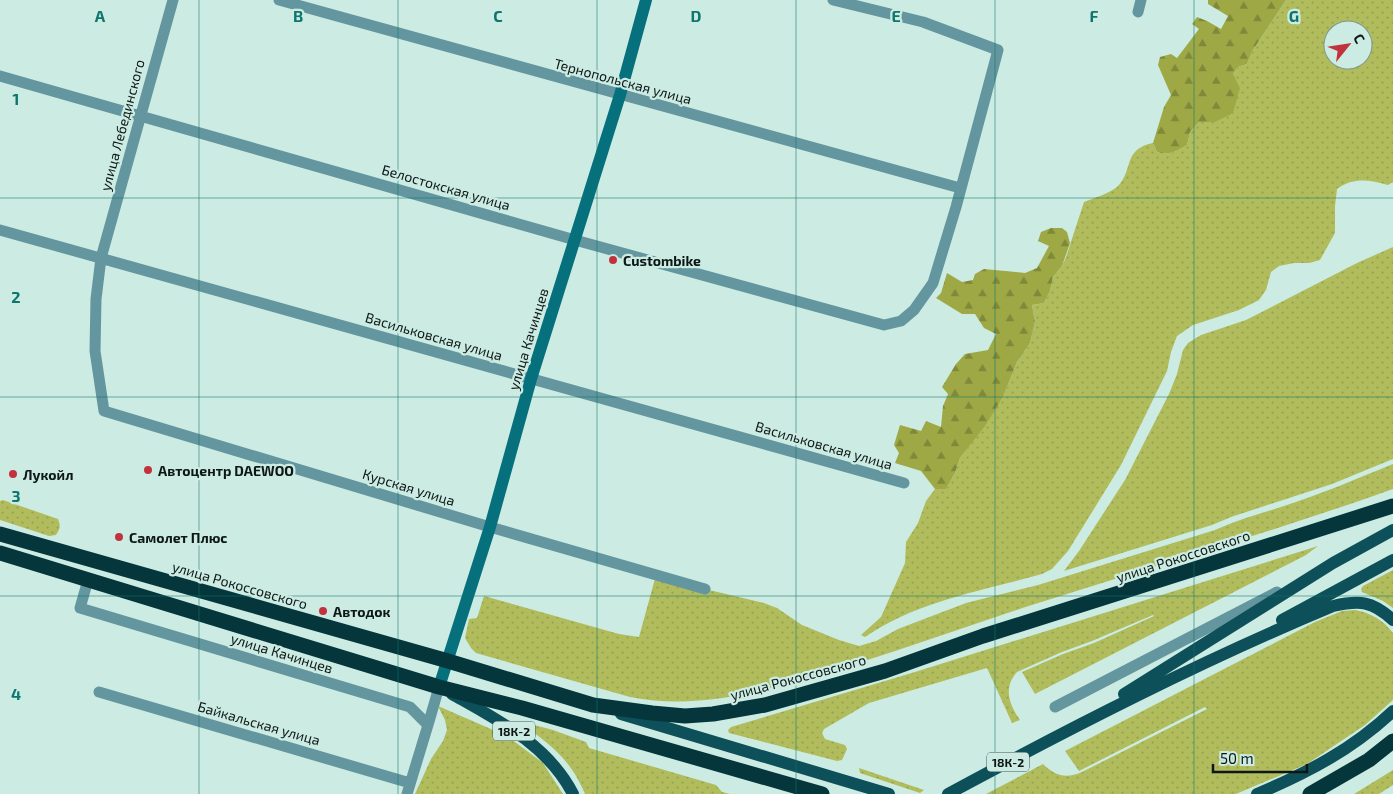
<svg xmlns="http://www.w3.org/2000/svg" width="1393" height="794" font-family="'Exo 2',sans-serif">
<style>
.grass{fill:url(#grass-dots);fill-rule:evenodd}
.forest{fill:url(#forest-firs)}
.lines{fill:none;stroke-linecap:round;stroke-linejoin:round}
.street{stroke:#63969f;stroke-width:11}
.secondary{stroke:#06707d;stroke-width:12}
.primary{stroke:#0d5059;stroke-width:12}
.highway{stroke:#04363c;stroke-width:15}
.grid{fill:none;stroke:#0f766e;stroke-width:1;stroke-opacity:0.55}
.poi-dot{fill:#c2323d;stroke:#ccebe3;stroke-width:2}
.labels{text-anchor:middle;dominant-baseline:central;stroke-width:4.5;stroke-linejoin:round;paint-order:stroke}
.shield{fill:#ccebe3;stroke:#465753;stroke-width:1}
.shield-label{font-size:12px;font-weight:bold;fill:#0d1815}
.street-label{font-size:14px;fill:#0d1815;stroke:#ccebe3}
.poi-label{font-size:14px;font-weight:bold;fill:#0d1815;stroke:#ccebe3;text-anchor:start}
.grid-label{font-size:16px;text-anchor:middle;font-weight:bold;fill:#0f766e;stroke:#ccebe3;stroke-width:4.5;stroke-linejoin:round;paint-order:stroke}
</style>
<defs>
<pattern id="grass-dots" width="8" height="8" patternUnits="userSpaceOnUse" patternTransform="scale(1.25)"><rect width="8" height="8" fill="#b1bd5c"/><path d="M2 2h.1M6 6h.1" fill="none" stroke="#97a24f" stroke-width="1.8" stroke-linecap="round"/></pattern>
<pattern id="forest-firs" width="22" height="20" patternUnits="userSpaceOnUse" patternTransform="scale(1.25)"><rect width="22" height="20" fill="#9ea946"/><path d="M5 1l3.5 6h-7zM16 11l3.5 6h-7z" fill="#7f8939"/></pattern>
</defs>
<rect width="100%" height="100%" fill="#ccebe3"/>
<!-- grass -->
<path class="grass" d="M1286,0H1393V182L1388,185C1369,180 1354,177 1337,189L1335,206V233L1320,260L1309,263H1294L1279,266L1271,272L1266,290L1259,300L1239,310L1193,325L1177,336L1171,352L1167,371L1121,465L1068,551L1052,569L1042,574C982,591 917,601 865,637L861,635L881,617L905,563L906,542L918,523L926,501L935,489H946L955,473L960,458L984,426L1003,397L1017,362L1030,343L1035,322L1032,305L1044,303L1050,291L1053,277L1062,266L1066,257L1084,202C1094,198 1108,194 1117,187C1134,171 1122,149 1153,143L1157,152C1169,156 1177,151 1187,145L1190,132L1199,122H1215L1233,74L1238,67L1247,64L1253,50ZM1333,30H1363V60H1333Z
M1393,247V459L1332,484L1231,517L1212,525L1064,571L1079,551L1125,480L1169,394L1177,374L1183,350L1188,343L1201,335L1246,320L1357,263Z
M1393,464V489C1275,531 1154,566 1035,604C964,627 894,653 822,674C759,692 697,710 630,697L476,653L471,648L465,638L469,619L477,618L484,596L619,634L639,637L656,575L705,589L764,603L777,608L802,625L839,640L859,646L876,641L898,629L966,603L1038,585L1215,530C1237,520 1259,514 1281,507C1319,495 1356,479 1393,464Z
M3,500L58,519C61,526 60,529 56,535L49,536L0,520V501Z
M1318,546L1306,555L1035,694L1022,672L1063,654L1094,643L1154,616L1153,615L1092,641L1062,652L1017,672C1003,688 1009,704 1020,720L1012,723L987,668L869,703L824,729L822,733L825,739L845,745L847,749L842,760L837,761L729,733L728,730L731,727L915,672Z
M1393,570V608L1383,601L1362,592L1361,589L1363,586Z
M1355,610C1371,613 1383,620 1393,633V700L1365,725L1307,764L1236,794H986L1043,764C1055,776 1066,779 1082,772L1207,709L1205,707L1079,771L1065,751L1315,622L1342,611Z
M438,706L507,736L543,763L563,794H415L431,759L443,741L447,730L445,720Z
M519,721L553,730L586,742L589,748L716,785L722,792L730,794H585C569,756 549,745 519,721Z
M859,768L924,790L920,793L860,773Z
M1393,770V785L1379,794H1354Z"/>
<!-- forest -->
<path class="forest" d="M1208,0H1286L1253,50L1247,64L1238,67L1233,74L1240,88L1233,113L1215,122H1199L1190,132L1187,145C1177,151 1169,156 1157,152L1153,143L1164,107L1171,95L1158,65L1160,57L1171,54L1177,58L1199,29L1192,24L1197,17L1207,21L1221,29L1228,16L1208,4Z
M1051,228H1062L1067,232L1070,243L1062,266L1053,277L1050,291L1044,303L1032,305L1035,322L1030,343L1017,362L1003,397L985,426L960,458L955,473L946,489H935L921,471L895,463L899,453L894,445L900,425L921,431L926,421L941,427L943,406L948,394L942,387L956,364L965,354L988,350L996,334L984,328L975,314H962L936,298L941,293L947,273L962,282L973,280L975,274L984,269L1025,273L1037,268L1049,246L1038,241L1041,232Z"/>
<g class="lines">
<!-- street -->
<path class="street" d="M173,0L101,258L96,299L95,351L104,411L490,527L705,589
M279,0L960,188
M1138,12L1141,0
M0,76L575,240L884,325L901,321L914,310L933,283L956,207L998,50L923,22L833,0
M0,230L904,483
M88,580L80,608L410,707L428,725L407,794
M99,692L410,783
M1055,707L1277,592
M428,725L439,687"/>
<!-- secondary -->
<path class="secondary" d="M439,687L490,527L531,379L620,95L646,0"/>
<!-- primary -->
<path class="primary" d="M1282,620L1393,560
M452,694C498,720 548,745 573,794
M1124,694L1333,563L1393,530
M621,714L889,794
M948,794C1074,726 1201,661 1333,606C1360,600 1372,601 1393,620
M1257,794C1307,773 1353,749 1393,711"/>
<!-- highway -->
<path class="highway" d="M0,534L448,661L593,705L652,713L685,716L713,714L765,705L885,671L983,636L1393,506
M0,553L439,687L522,708L822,794
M1310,794L1369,760L1393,741"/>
</g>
<!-- grid -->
<path class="grid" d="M199,0V794M398,0V794M597,0V794M796,0V794M995,0V794M1194,0V794M0,198H1393M0,397H1393M0,596H1393"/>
<!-- markers -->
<g class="poi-dot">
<circle cx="613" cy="260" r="5"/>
<circle cx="148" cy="470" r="5"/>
<circle cx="13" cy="474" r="5"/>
<circle cx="119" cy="537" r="5"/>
<circle cx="323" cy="611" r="5"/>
</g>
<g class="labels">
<!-- shield labels -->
<g class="shield">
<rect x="493" y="721.5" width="42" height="19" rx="4"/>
<rect x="987" y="752.5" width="42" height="19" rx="4"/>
</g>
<g class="shield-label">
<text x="514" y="731">18К-2</text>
<text x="1008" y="762">18К-2</text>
</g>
<!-- street labels -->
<g class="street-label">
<text transform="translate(623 81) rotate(15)">Тернопольская улица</text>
<text transform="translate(122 125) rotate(-75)">улица Лебединского</text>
<text transform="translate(446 187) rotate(16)">Белостокская улица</text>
<text transform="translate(434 336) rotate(16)">Васильковская улица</text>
<text transform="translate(528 339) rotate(-73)">улица Качинцев</text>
<text transform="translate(824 445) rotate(16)">Васильковская улица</text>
<text transform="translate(409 487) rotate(17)">Курская улица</text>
<text transform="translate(1183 556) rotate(-18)">улица Рокоссовского</text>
<text transform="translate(240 585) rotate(16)">улица Рокоссовского</text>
<text transform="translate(282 653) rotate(17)">улица Качинцев</text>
<text transform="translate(798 677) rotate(-15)">улица Рокоссовского</text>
<text transform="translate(259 723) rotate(16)">Байкальская улица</text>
</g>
<!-- poi labels -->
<g class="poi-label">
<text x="623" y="260">Custombike</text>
<text x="158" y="470">Автоцентр DAEWOO</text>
<text x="23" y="474">Лукойл</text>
<text x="129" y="537">Самолет Плюс</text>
<text x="333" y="611">Автодок</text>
</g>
</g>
<g class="grid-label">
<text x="100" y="22">A</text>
<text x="298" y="22">B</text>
<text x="498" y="22">C</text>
<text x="696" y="22">D</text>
<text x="896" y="22">E</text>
<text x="1094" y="22">F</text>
<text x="1294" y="22">G</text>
<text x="16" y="105">1</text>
<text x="16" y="303">2</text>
<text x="16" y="502">3</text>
<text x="16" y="700">4</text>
</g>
<!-- north arrow -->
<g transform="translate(1348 45) rotate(60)"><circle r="24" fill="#ccebe3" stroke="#809791"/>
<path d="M0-4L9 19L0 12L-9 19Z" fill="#c2323d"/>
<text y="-8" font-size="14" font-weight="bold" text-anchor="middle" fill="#0d1815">С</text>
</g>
<!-- scale -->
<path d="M1213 764v8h94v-8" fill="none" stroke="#0d1815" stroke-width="2.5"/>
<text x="1220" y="764" font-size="15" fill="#0d1815" stroke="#ccebe3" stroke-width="4" paint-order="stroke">50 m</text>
</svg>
